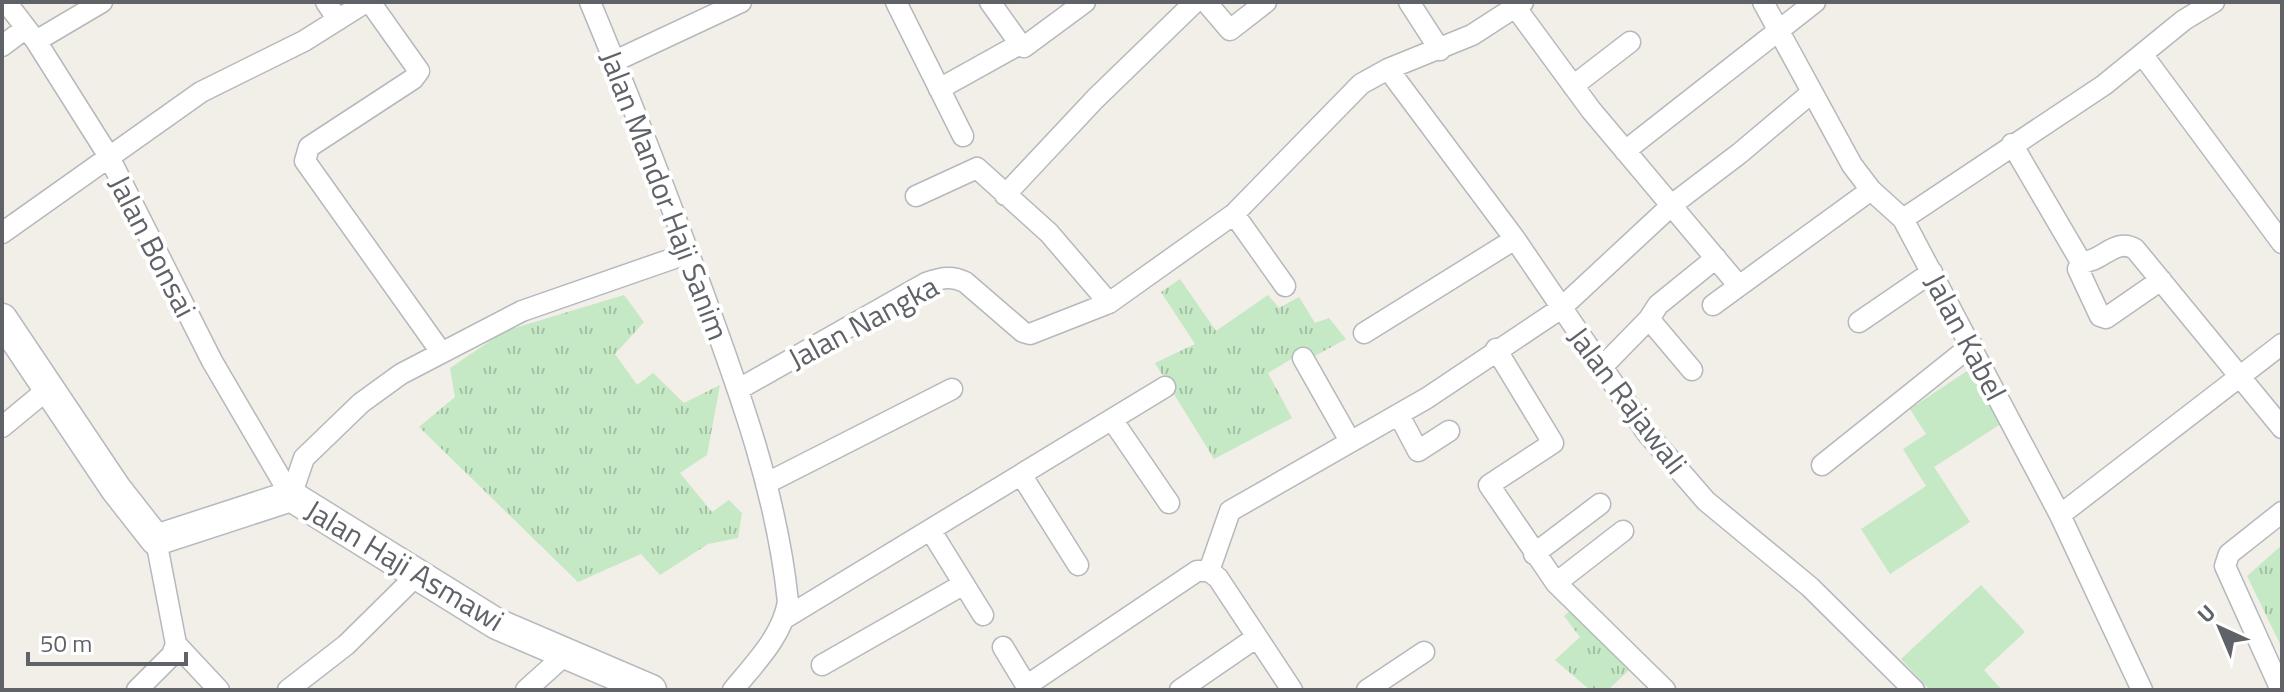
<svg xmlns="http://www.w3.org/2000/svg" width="2284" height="692" font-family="'Titillium Web',sans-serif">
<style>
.grass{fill:url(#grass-tufts)}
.garden{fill:#c5e8c5}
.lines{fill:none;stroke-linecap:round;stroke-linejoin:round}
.street-casing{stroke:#b5b8bc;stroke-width:23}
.secondary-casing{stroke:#b6babf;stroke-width:33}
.street{stroke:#fff;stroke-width:20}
.secondary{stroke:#fff;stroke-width:30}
.labels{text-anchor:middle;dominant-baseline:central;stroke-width:8;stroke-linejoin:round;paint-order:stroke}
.street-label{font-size:30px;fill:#5f6368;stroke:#fff}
</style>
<defs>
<pattern id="grass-tufts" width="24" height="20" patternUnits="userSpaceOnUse" patternTransform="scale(2)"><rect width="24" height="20" fill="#c5e8c5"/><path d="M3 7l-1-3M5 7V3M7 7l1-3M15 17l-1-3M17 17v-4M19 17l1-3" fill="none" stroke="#a3c0a4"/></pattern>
</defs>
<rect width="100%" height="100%" fill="#f1efe8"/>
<!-- grass -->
<path class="grass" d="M1180,279L1216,331L1268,295L1279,308L1299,297L1315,323L1329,318L1346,339L1313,357L1308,349L1268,373L1292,418L1214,459L1155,363L1195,344L1161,292Z
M624,295L644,322L615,354L637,385L653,373L684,403L720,385L707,455L680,473L712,512L729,500L742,513L738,538L708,544L660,575L641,554L578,582L419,427L455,397L450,368L505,331Z
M2282,545V648L2247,576Z
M1571,610L1630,669L1608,690H1590L1555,660L1580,637L1564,616Z"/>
<!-- garden -->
<path class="garden" d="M1973,367L2007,420L1934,467L1970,522L1890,574L1861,529L1926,486L1903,449L1926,434L1910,409Z
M1981,585L2025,632L1984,670L2002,690H1930L1901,659Z"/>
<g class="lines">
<!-- street casing -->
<g class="street-casing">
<path id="street" d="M6,2L36,41L108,155L212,361L291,496
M326,2L338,20
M370,2L419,71L413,79L309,147L305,161L441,352
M590,2C630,98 667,194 703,292C740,393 777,494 788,602C782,637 754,664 733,690
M896,2L963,136
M1206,2L1230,30L1266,2
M1409,2L1440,50
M1763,2L1852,165L1871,190L1903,219L2060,515L2142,690
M1516,8L1591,110L1739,286L1713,305
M36,41L102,2
M1020,44L1024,47L1085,2
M2,46L26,28
M2142,54L2282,243
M615,61L741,2
M1388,69L1515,239L1647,433L1706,501L1810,587L1914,690
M1573,86L1630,42
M939,89L1020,44L990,2
M2012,144L2081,262C2102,263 2114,237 2135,249L2282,428
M1625,151L1815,2
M1005,195L1095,99L1195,2
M916,196L977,168L1049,233L1109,303
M1234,214L1285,286
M1903,219L2104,85L2184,20L2214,2
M2,233L201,92L304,41L366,2
M2081,262L2078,269L2100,316L2106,318L2161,280
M1739,286L1871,190
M1649,319L1692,370
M1859,322L1932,272
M1364,333L1515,239
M1496,349L1553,443L1489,485L1556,583L1665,690
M1303,358L1350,441
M1602,367L1649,319L1658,305L1716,258
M739,389L926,283C941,278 951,275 965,282L1023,332L1030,334L1109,303L1234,214L1361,84L1388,69L1472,35L1523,2
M1399,415L1418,451L1449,431
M1113,421L1169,503
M2,427L48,389
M1822,465L1972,345
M1022,476L1078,565
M767,483L952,389
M291,496L304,458L361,403L401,374L522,311L689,253
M2060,515L2282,344
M931,531L983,615
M1534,554L1600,504
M1209,571L1230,511L1427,398L1560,309L1673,204L1740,153L1810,94
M1556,583L1623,531
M785,618L1165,387
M176,644L219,690
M1003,647L1029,690
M822,665L964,584
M1026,686L1197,571H1209L1218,578L1292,690
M137,690L172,655L176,644L156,540
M288,690L346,645L416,576
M526,690L566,654
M1180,690L1257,637
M1367,690L1424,652
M2281,690L2225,566L2229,554L2282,512"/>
</g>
<!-- secondary casing -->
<g class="secondary-casing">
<path id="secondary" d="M2,319L116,489L156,540L291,496L497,624L651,690"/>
</g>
<!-- street -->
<use href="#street" class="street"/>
<!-- secondary -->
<use href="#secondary" class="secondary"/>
</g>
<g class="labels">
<!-- street labels -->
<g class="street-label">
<text transform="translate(665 195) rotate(69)">Jalan Mandor Haji Sanim</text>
<text transform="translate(153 246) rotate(63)">Jalan Bonsai</text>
<text transform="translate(863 322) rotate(-28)">Jalan Nangka</text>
<text transform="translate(1966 337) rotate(62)">Jalan Kabel</text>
<text transform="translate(1628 400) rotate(53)">Jalan Rajawali</text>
<text transform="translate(405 565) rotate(31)">Jalan Haji Asmawi</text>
</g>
</g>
<!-- border -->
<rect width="2284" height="692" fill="none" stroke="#5f6368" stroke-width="8"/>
<!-- north arrow -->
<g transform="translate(2220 628) rotate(316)" stroke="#ffffff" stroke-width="6" paint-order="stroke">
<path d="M0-6L14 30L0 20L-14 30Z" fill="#5f6368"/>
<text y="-12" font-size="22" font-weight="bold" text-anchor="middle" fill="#5f6368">U</text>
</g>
<!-- scale -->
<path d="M28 652v12h158v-12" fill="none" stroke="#5f6368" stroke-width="4"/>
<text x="40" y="652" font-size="24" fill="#5f6368" stroke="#ffffff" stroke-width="6" paint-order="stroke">50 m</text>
</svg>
